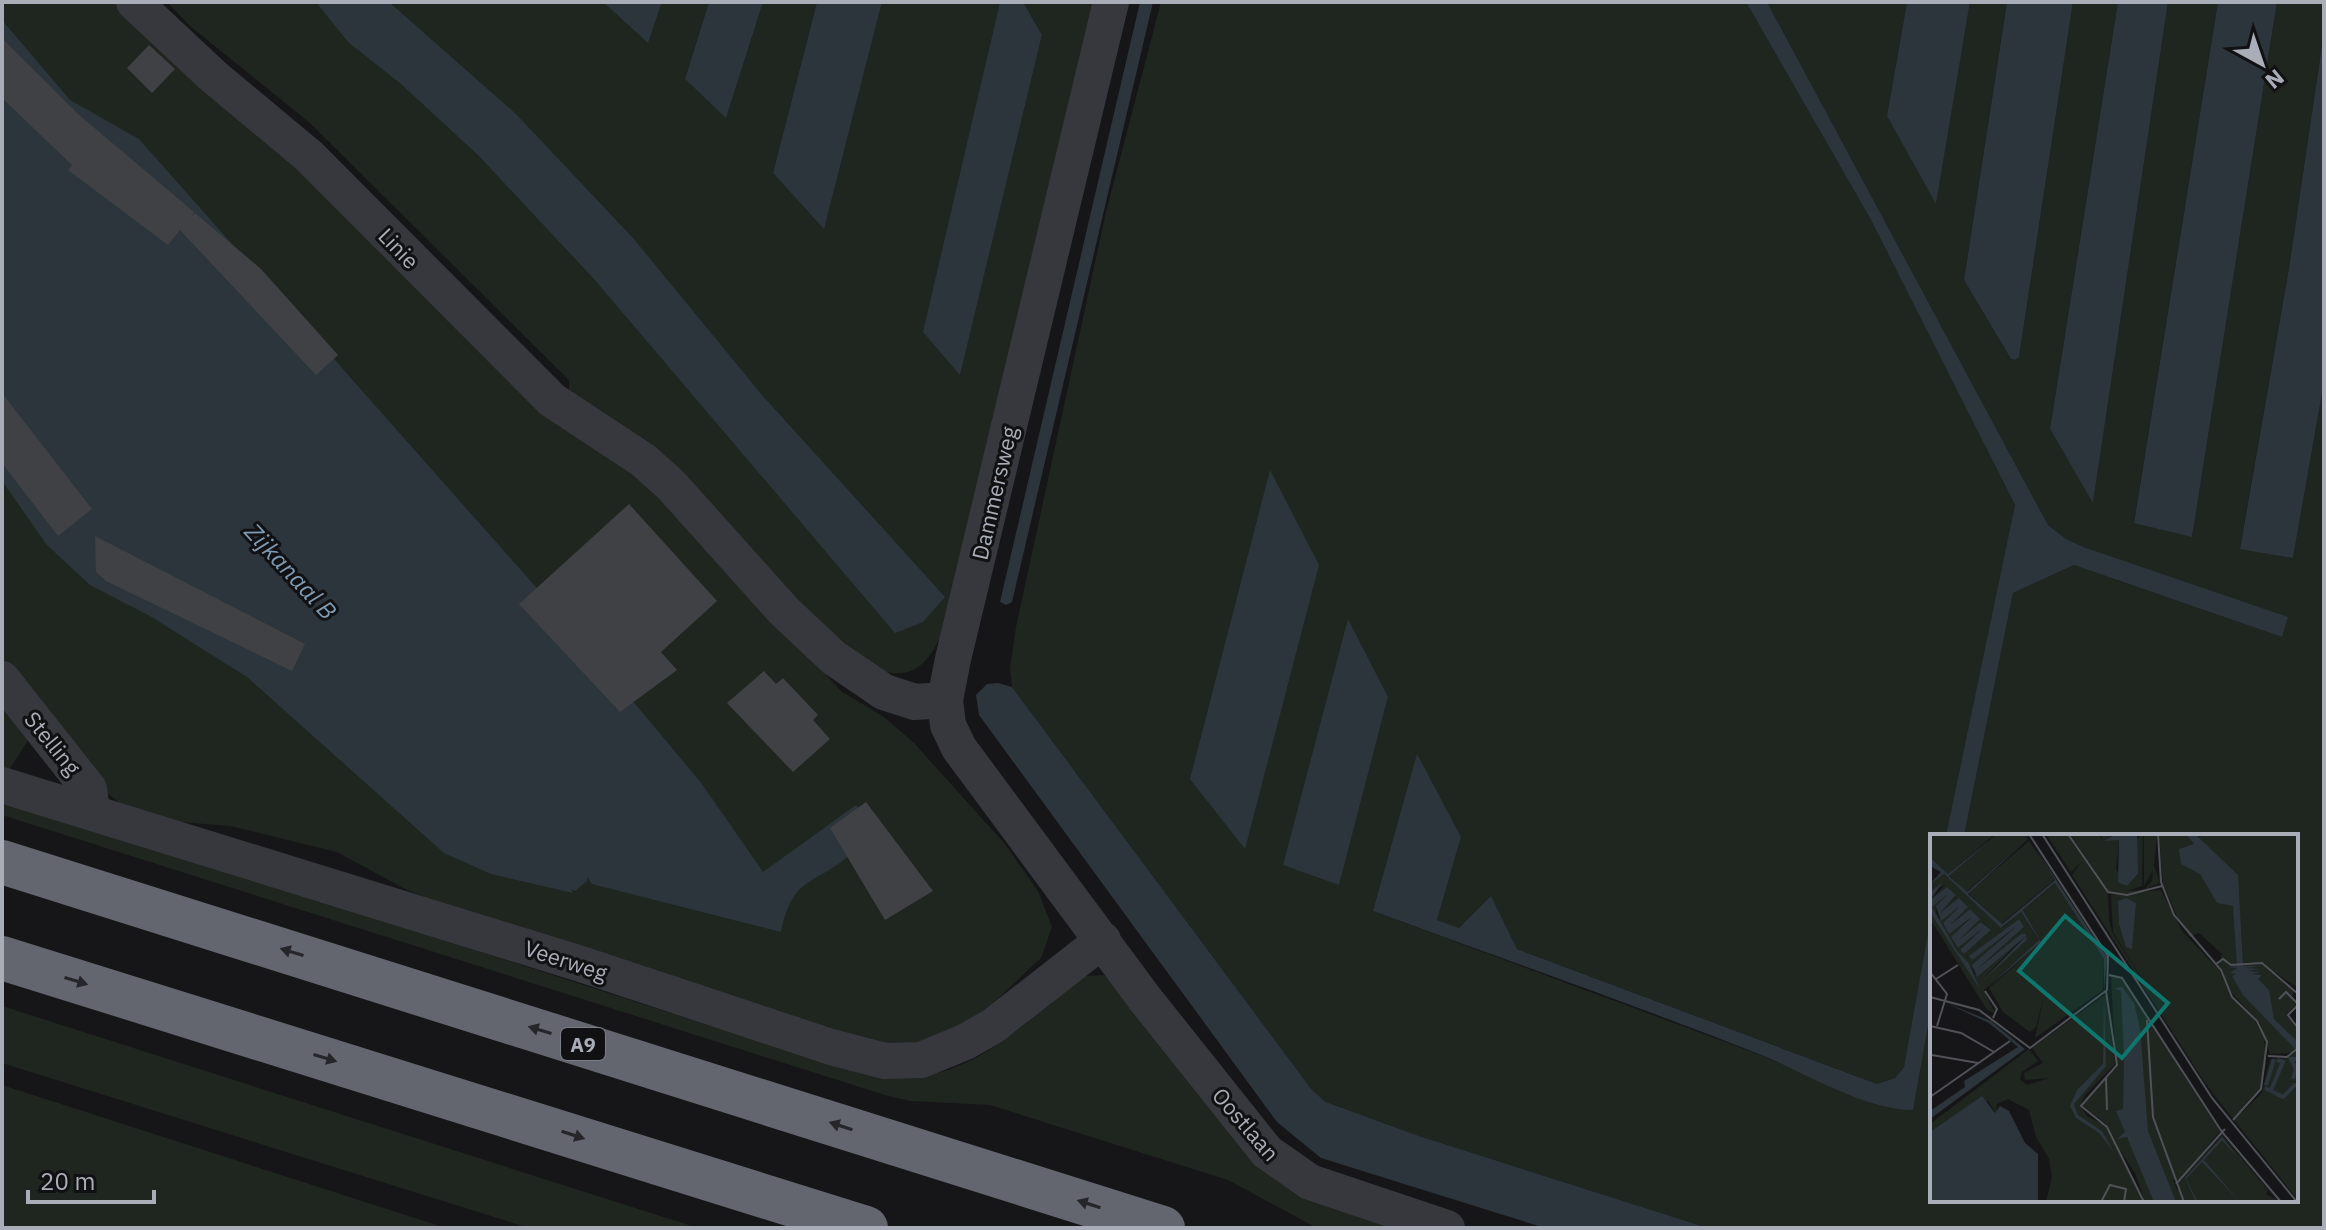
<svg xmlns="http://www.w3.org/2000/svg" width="2326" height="1230" font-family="'IBM Plex Sans',sans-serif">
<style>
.green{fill:#1e261f;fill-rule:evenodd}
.water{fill:#2c353c}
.building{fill:#404145}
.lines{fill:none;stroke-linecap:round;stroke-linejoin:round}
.street{stroke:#37383d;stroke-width:36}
.highway{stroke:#63666e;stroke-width:44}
.oneway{fill:#26262a}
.labels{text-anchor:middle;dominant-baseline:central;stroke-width:6;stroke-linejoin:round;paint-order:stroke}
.shield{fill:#111113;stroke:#7b7e86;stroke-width:2}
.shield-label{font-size:20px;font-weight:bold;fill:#a8adb8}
.street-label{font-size:22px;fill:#a8adb8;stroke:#111113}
.water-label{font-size:24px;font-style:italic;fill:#7f9bb3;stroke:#111113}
.inset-river{fill:none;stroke:#2c353c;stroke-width:4}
.inset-road{fill:none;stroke:#505258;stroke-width:2}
.view{fill:#0f766e;fill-opacity:0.15;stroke:#0f766e;stroke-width:4}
.inset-edge{fill:none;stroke:#a8adb8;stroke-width:4}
</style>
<rect width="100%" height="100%" fill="#161618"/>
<!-- green -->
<path class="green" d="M2,2H116L152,39L629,463L841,691L884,717L914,743L1005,844L1038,891L1052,927L1041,958L988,1008L953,1032L891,1049L448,906L407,890L337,852L230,826L167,821L122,805L106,792L2,664Z
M167,2H603L648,42L662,2H709L685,79L726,117L763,2H817L773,173L824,228L882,2H1000L924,331L960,374L1042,35L1023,2H1095L944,629C929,665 911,684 871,667L569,397V380L311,124L190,26Z
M1161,2H1746L1871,220L2015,505L1950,836H1932V927L1904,1067L1895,1078L1877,1084L1517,949L1491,897L1459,928L1437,920L1461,837L1373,911L1763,1056L1841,1090L1913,1109L1932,1004V1200H2296V836H1964L2013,593L2074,565L2282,637L2066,539L2048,525L1767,2H1907L1887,116L1936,203L1970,2H2007L1964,280L2011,359L2015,360L2019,357L2073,2H2118L2050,429L2093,502L2168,2H2218L2134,522L2192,536L2277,2H2324V32L2289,268L2240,548L2293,558L2324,382V1228H1708L1419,1136L1326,1102L1312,1090L1012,687L1010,668L1016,627L1106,212ZM1388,697L1339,884L1284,865H1283Z
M2,697L29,730L27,742L9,770L2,771Z
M2,798L804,1056C833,1063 864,1075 894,1077C971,1083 1027,1020 1083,976L1104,975L1114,981L1208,1098L1412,1228H1317L1228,1180L990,1105L911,1101L888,1096L2,815Z
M2,1006L698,1228H529L2,1063Z
M2,1085L446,1228H2Z"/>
<!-- water -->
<path class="water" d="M316,2H389L516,114L633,238L762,395L945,597L923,622L895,633L594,279L479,156L401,84L348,42Z
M604,2H662L648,43L603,2Z
M709,2H763L726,118L685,79Z
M817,2H882L824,229L773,173Z
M1000,2H1023L1042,35L960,375L923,332Z
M1140,2H1153L1012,602L1006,605L1000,602Z
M1746,2H1767L2048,525L2066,539L2086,548L2288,617L2282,637L2074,565L2013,593L1964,836H1946L2015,505L1871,220Z
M1907,2H1970L1936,204L1887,116Z
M2007,2H2073L2019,357L2015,360L2011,359L1964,280Z
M2118,2H2168L2093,503L2050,429Z
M2218,2H2277L2192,537L2134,523Z
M2,20L70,100L139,139L566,621L702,784L763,872L856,805L874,826C866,836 858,848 849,856C811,887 793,876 781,932L592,884L587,877V881L575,891L571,889L573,893L491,874L444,853L247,677L150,616L90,585L47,545L2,481Z
M2324,32V382L2293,558L2240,549L2289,268Z
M1270,470L1319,565L1245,849L1190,779Z
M1348,619L1388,697L1339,885L1283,865Z
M998,683L1012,687L1312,1090L1326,1102L1419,1136L1708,1228H1545L1321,1158L1277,1122L979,715L976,695L987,684Z
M1417,754L1461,837L1437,920L1459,928L1491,896L1517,949L1877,1084L1895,1078L1904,1067L1932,912V1004L1913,1110C1866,1110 1807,1074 1764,1056C1635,1005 1503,959 1373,911Z"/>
<!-- building -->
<path class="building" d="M2,38L78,114L194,212L192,216L195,213L261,269L338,355L316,375L180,230L168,245L68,170L72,165L2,98Z
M149,45L175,69L152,93L127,68Z
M2,393L92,509L58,536L2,463Z
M629,504L717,601L661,652L677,670L620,712L519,604Z
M95,536L305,644L292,671L106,581L96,572Z
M764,671L776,684L783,678L818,715L813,720L830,739L793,772L727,703Z
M866,802L933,891L885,920L830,828Z"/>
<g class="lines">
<!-- street -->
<path class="street" d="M134,2L213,76L309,156L552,400L643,460L671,485L784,611L834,658L884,692L915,702L945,700
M1111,2L953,659L945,700L948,725L959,748L1145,999L1267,1152L1310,1182L1447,1228
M2,679L89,789L92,810
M2,785L581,964L831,1047L885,1061L921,1060L965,1042L993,1026L1103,940"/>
<!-- highway -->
<path class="highway" d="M2,862L1163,1228
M2,958L866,1228"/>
</g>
<!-- one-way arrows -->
<defs><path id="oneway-solid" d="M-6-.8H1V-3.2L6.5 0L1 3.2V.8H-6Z" transform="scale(2)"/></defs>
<g class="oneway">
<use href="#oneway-solid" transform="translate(292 952) rotate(-163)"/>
<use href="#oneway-solid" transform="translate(76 981) rotate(17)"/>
<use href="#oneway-solid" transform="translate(540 1030) rotate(-163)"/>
<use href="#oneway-solid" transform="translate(325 1058) rotate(17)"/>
<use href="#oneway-solid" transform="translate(841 1126) rotate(-162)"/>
<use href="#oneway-solid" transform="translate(573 1135) rotate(18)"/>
<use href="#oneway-solid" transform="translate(1089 1204) rotate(-162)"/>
</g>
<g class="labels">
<!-- shield labels -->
<rect class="shield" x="561" y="1028" width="44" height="32" rx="6"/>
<g class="shield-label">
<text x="583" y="1044">A9</text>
</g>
<!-- street labels -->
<g class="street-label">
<text transform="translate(399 248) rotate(46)">Linie</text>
<text transform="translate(994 493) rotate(-77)">Dammersweg</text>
<text transform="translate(53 743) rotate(51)">Stelling</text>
<text transform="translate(566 960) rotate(18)">Veerweg</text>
<text transform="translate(1246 1124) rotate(49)">Oostlaan</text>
</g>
<!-- water labels -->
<g class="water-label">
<text transform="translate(291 571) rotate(47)">Zijkanaal B</text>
</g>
</g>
<!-- overview -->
<g transform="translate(1930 834)">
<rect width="368" height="368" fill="#161618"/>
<path d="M0,0L12,1L65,0L18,40L0,23ZM67,0H95L98,5L36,58L19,41ZM116,0H137L178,60L179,86L182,98L235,182L183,98L181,61L231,56L252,97L289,136L299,158L323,184L334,201L336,230L330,255L303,285L275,249L142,41L152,27L141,38ZM140,0H169L173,7L171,0H186L175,6H189L186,35L196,52L208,41L204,7L213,0L212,52L197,57L213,56L198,60L178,57ZM214,0H227L224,31L230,49L215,55L222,47L223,36L214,52ZM229,0H368V154L331,129L364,158L361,164L366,171L357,181L368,195V212L362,219L340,220L330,189L302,159L289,131L292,120L269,99L260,103L249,87L233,50ZM99,7L125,45L71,90L38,59ZM13,39L72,94L91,78L109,107L54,156L65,179L57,176L2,88L0,116V72L3,83L18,103L2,73L17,59L6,78L10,86L30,73L13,89L19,99L43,84L21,103L28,114L53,94L30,116L34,120L61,96L52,88L29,106L49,85L40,75L20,91L38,73L29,65L10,79L26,62L17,53L1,65L15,51L0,58V50ZM89,85L94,93L47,135L91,100H96L97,106L54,144L95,101L45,141L42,135L87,93L42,125L40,122ZM126,49L174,125L173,156L105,204L114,162L106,193L100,198L73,178L59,154L111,108L93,76ZM181,143H191L290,297L251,345L243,346L248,357V350L292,301L338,356L336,360L350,368H215L205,339L189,315L214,368H116L122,343L119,325L106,303L99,276L78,265L67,270L66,279L58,267L0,298V290L99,215L108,227L92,238L90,245L97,251L119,244L95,246L94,239L113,229L102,214L176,160L185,230L155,261L150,272L157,282L175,291L188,310L176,290L152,271L186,234ZM368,215V248L361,247L368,249V366L304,286L332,259L340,225L358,224Z" fill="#1e261f" fill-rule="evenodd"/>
<path d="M67,0L19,42L37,58L99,4L38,60L72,90L125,46L102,9L177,123L174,157V125L125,49L93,76L111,108L56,155L109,106L91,78L71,94L14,40L0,50L11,38L0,32V23L18,40ZM186,0H207L208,40L197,52L188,48L189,6L174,7ZM256,0H265L308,41L313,132H331L315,134L330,135L318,137L331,138L322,140L332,141L328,145L339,156L344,185L368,208V218L313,161L302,142L306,140L300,139L307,134L297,133L307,132L303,72L287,69L270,40L251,30L249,15L264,10ZM13,48L1,65L17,53L26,61L10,79L29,64L38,73L20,91L40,75L50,85L29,106L51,88L61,96L34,120L30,116L53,94L28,114L21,103L42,83L19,100L13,89L30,72L11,87L6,72L18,60L2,73L27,117L38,128L50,155L3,83L0,72V58ZM196,64L206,69L202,115L196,113L189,90L188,67ZM89,85L94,93L47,135L91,100H96L97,106L51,148L96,102L47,143L42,131L87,92L42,126L39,122ZM192,153L204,169L210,194L218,297L246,368H224L197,303L187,305L195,298L186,277L193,275L194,225L191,157L184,154ZM174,162L176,232L144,270L148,281L172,297L184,318L169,299L146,284L140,272L147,256L173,230ZM16,169L61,187L95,215L0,285V277L35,253L34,247L88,213L59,189ZM52,262L65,279L70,272L79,277L95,309L108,320V368H0V298ZM292,303L309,325L292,306L274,326L310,368L272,328L256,345L268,368H266L255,344Z" fill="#2c353c"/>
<path class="inset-river" d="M363,245L366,235L361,225H366M336,251L344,225M335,254L353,263L366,250M341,256L353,228L347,226"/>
<path class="inset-road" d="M112,0L282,264L367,368M138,0L178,58L197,61L232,52M228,0L231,48L244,81L291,136L302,163L327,187L337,208L331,255L303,286M286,130L293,125L301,131L332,129L367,159M0,138L17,160L7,192M179,141L192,144L292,298L351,368M6,145L28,131M55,157L67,175L63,184M176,157L187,231L151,272L177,293L214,368M0,163L49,176L100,214L177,156L178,122L99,0M349,165L356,158L368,170M368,171L358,181L368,194M217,186L223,283L254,368M0,192L31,199L64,218M2,221L48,229M338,222L357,223L368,214M176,244L177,276M0,263L80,207M246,350L295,295M171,368L180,351L196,355L194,368"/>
<path class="view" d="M135,82L238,169L192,224L89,137Z"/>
<rect width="368" height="368" class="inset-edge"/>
</g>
<!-- border -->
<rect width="2326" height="1230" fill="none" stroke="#a8adb8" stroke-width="8"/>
<!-- north arrow -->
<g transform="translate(2262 64) rotate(140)" stroke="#111113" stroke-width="6" paint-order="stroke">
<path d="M0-6L14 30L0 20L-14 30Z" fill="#a8adb8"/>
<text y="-12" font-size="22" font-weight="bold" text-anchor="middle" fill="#a8adb8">N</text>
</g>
<!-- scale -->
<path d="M28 1190v12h126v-12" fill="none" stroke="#a8adb8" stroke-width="4"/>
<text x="40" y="1190" font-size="24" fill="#a8adb8" stroke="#111113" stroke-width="6" paint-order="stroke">20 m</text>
</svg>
